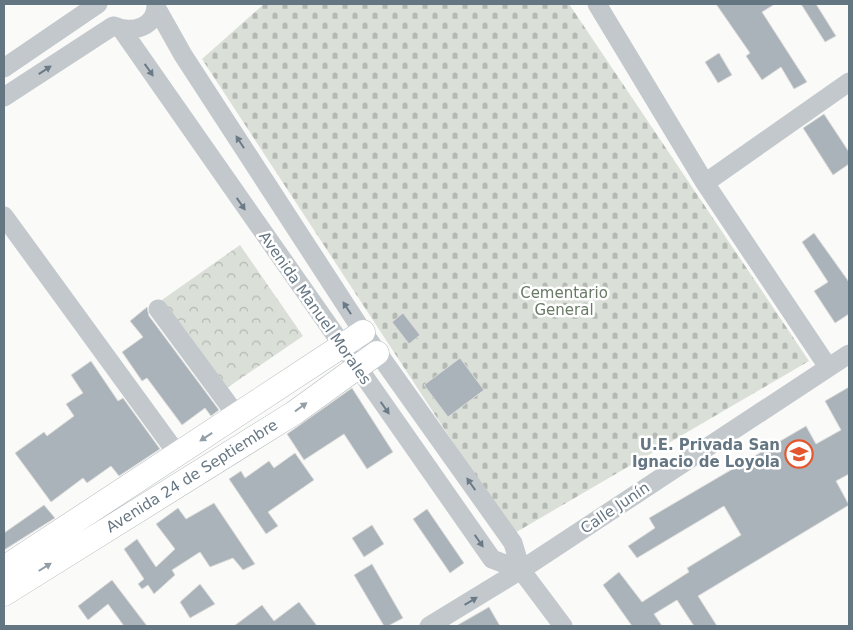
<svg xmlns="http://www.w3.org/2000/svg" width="853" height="630" font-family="'DejaVu Sans',sans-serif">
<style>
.cemetery{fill:url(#cemetery-stones)}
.park{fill:url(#park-crowns)}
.building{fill:#aab3b9;stroke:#dcdcda}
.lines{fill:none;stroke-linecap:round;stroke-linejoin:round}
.major-casing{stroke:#b5babe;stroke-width:25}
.minor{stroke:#c3c8cc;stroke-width:19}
.major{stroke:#fff;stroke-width:24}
.oneway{fill:#6a7a87}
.oneway2{fill:#939fa8}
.labels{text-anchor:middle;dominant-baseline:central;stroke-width:5;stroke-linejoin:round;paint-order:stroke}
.park-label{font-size:15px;fill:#687a64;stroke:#fff}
.street-label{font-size:15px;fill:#657683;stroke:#fff}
.poi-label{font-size:15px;font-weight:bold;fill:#657683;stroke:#fff;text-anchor:end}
</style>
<defs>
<pattern id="cemetery-stones" width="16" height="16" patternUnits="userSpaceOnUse" patternTransform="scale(1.25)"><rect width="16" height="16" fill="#dadfd7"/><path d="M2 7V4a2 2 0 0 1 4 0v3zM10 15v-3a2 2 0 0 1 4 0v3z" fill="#b4b9b4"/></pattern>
<pattern id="park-crowns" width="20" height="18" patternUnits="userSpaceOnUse" patternTransform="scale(1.25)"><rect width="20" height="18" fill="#dadfd7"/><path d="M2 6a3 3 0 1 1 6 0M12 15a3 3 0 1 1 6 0" fill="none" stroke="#b4b9b4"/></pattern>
</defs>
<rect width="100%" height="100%" fill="#fafaf8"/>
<!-- cemetery -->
<path class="cemetery" d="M264,4H569L809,361L513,534L202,59Z"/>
<!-- park -->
<path class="park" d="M240,245L303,336L221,392L159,302Z"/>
<!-- building -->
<path class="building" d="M716,4H775L762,12L807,82L794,89L781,67L762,80L746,56L750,53Z
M801,4H816L836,36L825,42Z
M719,53L732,75L718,83L705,62Z
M824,114L849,152V164L833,175L803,128Z
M814,233L849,282V314L835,323L814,291L828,282L802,242Z
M147,307L149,316L219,410L211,416L205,408L182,425L147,378L142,381L122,352L143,337L130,321Z
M403,313L420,335L409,344L392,322Z
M460,358L484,390L448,417L424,385Z
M91,361L118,401L123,398L160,449L119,476L111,466L87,483L83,478L51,502L15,453L44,432L47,436L74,416L66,404L83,393L71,375Z
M849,387V474L836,481L849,505L698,596L717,626H694L677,600L654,614L662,626H632L603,585L619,572L642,602L689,572L687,568L741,535L724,506L637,558L628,546L655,528L649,518L806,426L816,444L841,430L825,401Z
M352,388L393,452L367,469L344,434L304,460L287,434Z
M295,453L314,480L268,512L278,526L266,534L229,479L241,471L245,478L269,461L274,468Z
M214,503L255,564L243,570L233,558L210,567L200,552L172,570L175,575L154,594L148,585L142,589L138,584L144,579L124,549L137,539L156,567L175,549L156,524L178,508L186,519Z
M44,505L55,518L4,550V533Z
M427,509L464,563L450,573L413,519Z
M372,525L384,544L364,557L352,538Z
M372,564L403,618L388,626H384L354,575Z
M112,580L147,626H124L108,604L88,620L78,606Z
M200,584L215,604L190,618L180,602Z
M299,602L317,626H234L262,605L274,621Z
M489,607L500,626H456Z"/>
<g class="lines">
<!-- major casing -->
<g class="major-casing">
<path id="major" d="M4,568L363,332
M4,594L294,413L377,353"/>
</g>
<!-- minor -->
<path class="minor" d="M597,4L705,183L828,367
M156,7L183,55L363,332L513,543L521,570L563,626
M114,26C132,34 157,27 156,4
M122,30L492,559L521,570
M4,68L98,4
M4,97L113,26
M705,183L849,82
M4,216L178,455
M158,309L237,416
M429,626L521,570L849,354"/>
<!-- major -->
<use href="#major" class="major"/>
</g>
<!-- one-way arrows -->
<defs><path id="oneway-solid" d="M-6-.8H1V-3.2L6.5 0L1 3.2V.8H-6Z" transform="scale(1.25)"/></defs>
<g class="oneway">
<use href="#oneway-solid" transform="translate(45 70) rotate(-33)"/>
<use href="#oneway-solid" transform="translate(149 70) rotate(55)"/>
<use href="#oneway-solid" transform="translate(240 142) rotate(-123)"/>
<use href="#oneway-solid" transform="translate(241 204) rotate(55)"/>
<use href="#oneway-solid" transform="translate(347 308) rotate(-123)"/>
<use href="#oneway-solid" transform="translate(385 408) rotate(55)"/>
<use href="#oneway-solid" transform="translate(471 484) rotate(-125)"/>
<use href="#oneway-solid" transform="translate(479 541) rotate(55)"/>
<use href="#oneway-solid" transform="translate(471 601) rotate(-31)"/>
</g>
<g class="oneway2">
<use href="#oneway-solid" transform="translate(301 407) rotate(-36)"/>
<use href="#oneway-solid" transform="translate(206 437) rotate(147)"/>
<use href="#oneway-solid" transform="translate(45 567) rotate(-32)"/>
</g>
<!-- icons -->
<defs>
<g id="school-ring" transform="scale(1.4375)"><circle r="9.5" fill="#fff" stroke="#e4572e" stroke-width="1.5"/><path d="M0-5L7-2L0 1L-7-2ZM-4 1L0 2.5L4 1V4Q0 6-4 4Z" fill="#e4572e"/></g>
</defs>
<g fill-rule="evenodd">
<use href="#school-ring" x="799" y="454"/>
</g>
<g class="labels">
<!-- park labels -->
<g class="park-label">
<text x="564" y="293">Cementario<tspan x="564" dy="17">General</tspan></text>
</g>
<!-- street labels -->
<g class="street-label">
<text transform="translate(315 308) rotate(55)">Avenida Manuel Morales</text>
<text transform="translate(192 476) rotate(-32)">Avenida 24 de Septiembre</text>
<text transform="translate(615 508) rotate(-34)">Calle Junín</text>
</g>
<!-- poi labels -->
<g class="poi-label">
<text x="780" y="445">U.E. Privada San<tspan x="780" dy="17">Ignacio de Loyola</tspan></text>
</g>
</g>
<!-- border -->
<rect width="853" height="630" fill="none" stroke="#657683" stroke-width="10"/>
</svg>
